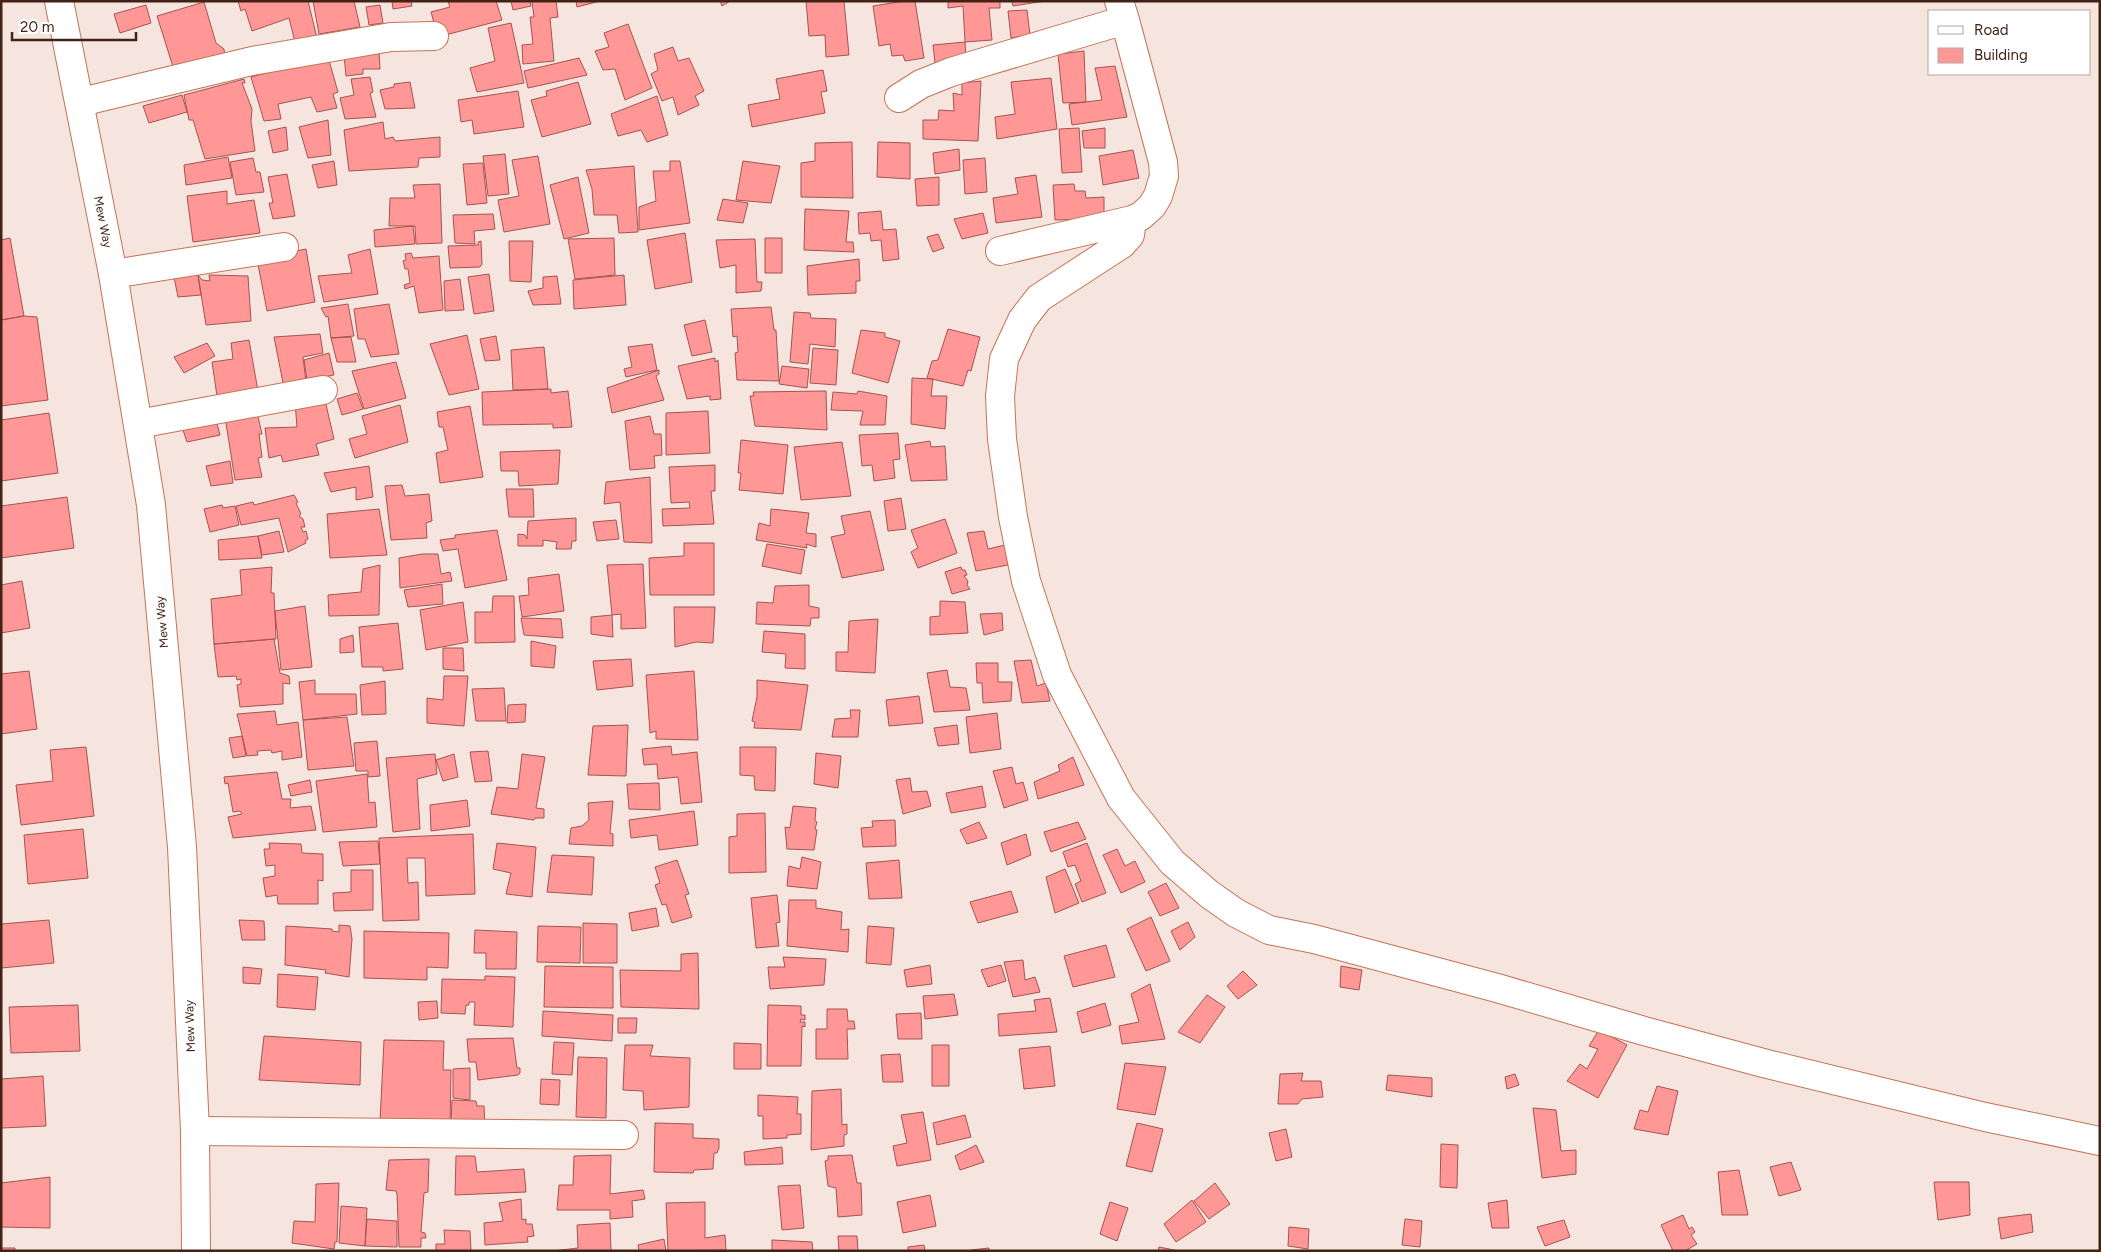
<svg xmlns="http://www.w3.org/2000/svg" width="2101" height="1252" font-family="Figtree,sans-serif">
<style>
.building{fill:#fe9795;stroke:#a55352}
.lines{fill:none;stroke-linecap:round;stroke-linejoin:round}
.minor-casing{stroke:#c37456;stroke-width:30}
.major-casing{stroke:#c37456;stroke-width:30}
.minor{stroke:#fff;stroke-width:28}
.major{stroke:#fff;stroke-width:28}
.labels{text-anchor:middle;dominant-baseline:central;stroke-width:5;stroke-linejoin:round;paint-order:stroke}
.street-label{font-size:12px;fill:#422215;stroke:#fff}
</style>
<rect width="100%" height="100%" fill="#f6e5de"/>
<!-- building -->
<path class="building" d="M238,1H308L317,38L295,42L289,18L252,31L245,9L241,11Z
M313,1H354L360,27L319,34Z
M392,1H411L412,6L393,9Z
M448,1H496L502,20L438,37L431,12L450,7Z
M511,1H530L531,6L513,10Z
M532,1H556L558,17L550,18L554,61L523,64L522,45L533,44L530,17H534Z
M576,1H600L577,7Z
M720,1H730L722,6Z
M806,1H844L849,55L826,57L825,35L809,36Z
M905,1H915L924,58L905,61L903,55L892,56L890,44L879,46L873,6Z
M948,1H1000V8H989L992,40L965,42L963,6L948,8Z
M1012,1H1045L1013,6Z
M204,2L216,43L224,49L225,58L174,70L157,16Z
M146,5L151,23L120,33L114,14Z
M380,5L383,23L369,25L366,7Z
M1027,10L1030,35L1011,38L1008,11Z
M511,23L524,83L477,92L470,68L495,61L488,28Z
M628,24L652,88L625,100L615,69L603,70L595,51L609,47L604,33Z
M965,42L966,59L935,63L933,45Z
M673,47L678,61L689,58L704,91L695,96L699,105L678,115L673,97L662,101L651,74L658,70L654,54Z
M379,50L380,69H363V74L346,76L344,55Z
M1084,51L1086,102L1063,103L1058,54Z
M328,57L338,92L333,94L337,108L317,112L311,97L278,104L281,119L264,121L251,77Z
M579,58L587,75L528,88L524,71Z
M1115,66L1127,117L1072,125L1069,104L1102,100L1095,68Z
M823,70L827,91L821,92L825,113L752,127L748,105L780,99L776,79Z
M370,77L373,92L370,93L376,117L345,119L340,98L354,95L351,79Z
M1051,78L1057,129L997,139L995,117L1015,114L1011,82Z
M244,79L245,83H242L252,109L251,121L255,151L205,159L193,120H189L184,95Z
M981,81L978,141L923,139V120H938L939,110L954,111L953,93L962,95V83Z
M410,82L415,108L385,109L380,90L394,87V84Z
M578,82L591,124L542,137L531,100L547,96L546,91Z
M518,91L524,127L474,134L472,120L461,122L458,100Z
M182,95L187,112L149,123L143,106Z
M657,96L668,135L647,142L641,130L618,136L611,114Z
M328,120L331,155L308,158L299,127Z
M383,122L385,139L393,137L395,141L440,137V157L419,158L418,167L349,171L344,130Z
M286,127L288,150L273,153L268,131Z
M1079,128L1082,172L1062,173L1059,129Z
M1105,128V148H1084L1082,131Z
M852,142L853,198L801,197V163L815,161V143Z
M878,142L910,143V179L877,177Z
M959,149L960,170L935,174L933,153Z
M1133,150L1139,178L1103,185L1099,156Z
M505,154L509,194L488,196L483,156Z
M538,156L550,224L504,232L498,200L519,196L512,160Z
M228,157L232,178L186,185L184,165Z
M253,158L256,172H260L264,192L236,195L230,162Z
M985,158L987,192L965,194L963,160Z
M334,161L337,185L318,188L312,165Z
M670,161H680L690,223L639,230V207L656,201L653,171H670Z
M743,161L780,166L771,203L736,200Z
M483,163L487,203L467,205L463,164Z
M634,166L638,232L619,233L617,215H594L592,189L586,170Z
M287,174L295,216L273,219L269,203H273L268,177Z
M1036,175L1042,217L996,223L993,198L1018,194L1015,178Z
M578,177L589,233L564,239L550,185Z
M939,177V205L917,206L915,179Z
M440,184L442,243L416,244L415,226H389L390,198H415L413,185Z
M1074,184L1075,191H1085L1086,198L1104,197V219L1055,220L1053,185Z
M227,191V204L254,200L260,233L193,242L187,196Z
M723,199L748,203L743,223L717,220Z
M805,209L849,211L846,242H853L854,252L804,250Z
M881,211L883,230L896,229L899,259L883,261L881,240L871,241L870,233L859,234L858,213Z
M983,213L988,233L962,239L954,219Z
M493,214L495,229L474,231L475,244L455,243L453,215Z
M413,226L415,244L375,247L374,230Z
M685,233L692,282L655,289L647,240Z
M938,234L944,248L933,252L927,237Z
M10,238L24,316L1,320V240Z
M614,238L615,275L575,279L568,239Z
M765,238H782V273H765Z
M755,239L757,282H762L761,291L736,293V265L720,268L716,240Z
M481,241L482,264L480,267L450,268L448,246L478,245V242Z
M509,241H533L531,282L510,281Z
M306,249L315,302L267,311L257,259Z
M370,249L378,294L324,302L318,276L352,273L348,255Z
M411,253L413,258L439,256L443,310L419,313L414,286L405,289L404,285L410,283L408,269H405L403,261L406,260L405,254Z
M859,259L860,281H856V293L808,295L807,266Z
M489,274L494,311L474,314L468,277Z
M198,275L202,280L210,281L209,275L248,276L251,321L206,325Z
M198,275L201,295L178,297L174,277Z
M624,275L626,305L574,309L573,280Z
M557,276L561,304L533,305L528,291L543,288V277Z
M460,279L464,310L445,311L444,281Z
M348,304L354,336L331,338L328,316L326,317L321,308Z
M389,304L399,354L371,357L365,339H358L354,309Z
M771,307L774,330H776L779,381L737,380L735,353L738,352L737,336L733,337L731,309Z
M794,312L810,313L811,318L836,319L835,347L810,344L808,364L790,362Z
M24,316L37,317L48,400L1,406V320Z
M705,320L712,352L692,356L684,325Z
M948,329L980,337L971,371L968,370L963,386L927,378L932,361L938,360Z
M861,330L885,333V337L900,341L888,383L852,373Z
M320,334L323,353L303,357L306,382L284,388L274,337Z
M467,335L479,389L449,395L430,344Z
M496,336L500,360L485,361L480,339Z
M351,337L356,362H337L331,338Z
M249,340L258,391L217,396L212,362L233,359L231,343Z
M207,343L215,356L184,373L174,357Z
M652,344L657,370L626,377L624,369L632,367L628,347Z
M544,347L548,389L513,390L511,350Z
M813,348L838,350L836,385L810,383Z
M329,353L334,375L307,380L304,360Z
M715,358V362L718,360L721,399L710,400V396L687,399L678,366Z
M396,362L406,398L364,409L352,371Z
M782,366L809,369L807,388L779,384Z
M659,370V374L656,376L664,400L612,413L607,388Z
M912,378L933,379L931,396H947L945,429L911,424Z
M551,389V393L568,391L572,427L553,428V424L483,425L482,392Z
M826,391L827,430L755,426L750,396H754L753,392Z
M858,391L887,396L885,425H860L863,411L831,410L833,392L857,394Z
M357,393L363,409L342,415L337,399Z
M324,396L334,439L316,444L319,455L283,462L281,455L269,458L265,428L297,427L295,402Z
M400,405L408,442L355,458L349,439L367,434L362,416Z
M470,406L483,477L440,483L436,453L448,450L443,427H439L437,412Z
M708,411L710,453L666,455V413Z
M257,412L262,434H259L262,457L258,458L262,477L235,480L225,417Z
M49,413L58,473L1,481V420Z
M650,416L654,434H661L662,455L654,456L655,468L630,470L625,421Z
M216,420L220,435L187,442L182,427Z
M898,433L900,459L893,460L895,478L874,481L872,465L862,466L859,435Z
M741,440L788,445L783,494L739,490L741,473H738Z
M930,441L931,447L945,446L947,480L911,481L905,445Z
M842,442L851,496L801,500L794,447Z
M560,450L558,484L519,486L518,471H501L500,452Z
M230,461L233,483L211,486L206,466Z
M715,465V491H711L714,524L663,526L662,509L690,508L689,502L671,503L669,467Z
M369,466L373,497L356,500V487L331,492L324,473Z
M650,477L652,543L624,542L620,502L604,504L606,482Z
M402,485L405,496L429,494L432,521L426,523L427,538L391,540L385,486Z
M506,489H533L534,517H509Z
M294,495L298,502L296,503L301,514L299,516L303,519L305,527H301L303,532L306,531L308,539L305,541L306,543L288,552L279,518L241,525L236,506L253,502L254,505Z
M67,497L74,548L1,558V506Z
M901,498L906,529L888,531L884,501Z
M222,505L223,508L235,506L239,525L210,532L204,509Z
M379,509L387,555L330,558L327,514Z
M771,509L809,513L806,533L816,534V547L806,544L807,548L756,540L759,523L770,526Z
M870,511L884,570L842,578L831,537L845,534L841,516Z
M576,518V541H572L571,549H556L557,542L543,540V546H518V534L525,535L527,539L528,521Z
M945,519L957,553L918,568L911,552L918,548L911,530Z
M616,520L619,539L597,541L593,522Z
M497,530L507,580L465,588L458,549L443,551L440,540L455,538V535Z
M279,531L284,552L262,555L258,536Z
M984,531L988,549L1005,545L1008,565L976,571L967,533Z
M258,536L262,558L219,560L218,540Z
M684,543H714V595H650L649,558L684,556Z
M767,544L805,550L801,574L762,566Z
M422,554H438L441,574L450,572L452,581L400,588L399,558Z
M643,564L646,628L621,629V614L612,615L607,565Z
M380,565L379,615L329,616L328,595L361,592L363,569Z
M272,567L271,593H274L276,639L214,644L211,599L242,595L240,570Z
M961,567L962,570H965L967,575L964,576L968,581L967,585L970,589L952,594L945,572Z
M559,574L564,611L522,617L519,596L529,595L528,578Z
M22,581L30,628L1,633V585Z
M442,584L443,604L408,607L404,590Z
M809,585V606L819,608V618H811L810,626L756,624L757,602L773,603L775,586Z
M493,596H514L515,642L475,643V612H492Z
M940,601L965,602L968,633L930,635V617L940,616Z
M463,602L468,642L426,650L420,610Z
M305,606L312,667L281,670L275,611Z
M674,607H715L713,643L696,642L675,647Z
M1002,613L1003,630L984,635L980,614Z
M612,615L613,637L591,634V617Z
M521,618L561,619L563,638L524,635Z
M878,619L875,673L836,671V652H848L849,621Z
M398,623L403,669L383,671V667H362L359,627Z
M764,631L805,634V669L785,668L786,654L762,652Z
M353,635L354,652L340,653V639Z
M274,639L280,673L289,676L290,684L283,683V704L240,707L237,685L241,684V679L237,680L236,676L218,677L214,644Z
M531,641L556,646L554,668L531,666Z
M443,648H463L464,671L443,669Z
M631,659L633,686L597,690L593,661Z
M1031,660L1037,686L1046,683L1050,701L1022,703L1014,661Z
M976,663H998V682H1012L1011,701L983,703L982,683H977Z
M947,670L950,687L966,688L970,710L934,712L927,673Z
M29,671L37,729L1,734V674Z
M694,671L698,740L656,739V731L650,733L646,675Z
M444,676H468L464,726L427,723V698L443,700Z
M315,680V694H356L357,714L303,720L299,682Z
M757,680L808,685L801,730L754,728L755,722L752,721L757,697Z
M385,681L386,714L362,715L360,685Z
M504,688L506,721H476L472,689Z
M919,696L923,723L889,726L886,700Z
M526,704L525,722L507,723L508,705Z
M850,710H860L858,737H832L835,719L851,718Z
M275,711L277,725L298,722L302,757L282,760V751L272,753L271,750L257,751L258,755L247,756L237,714Z
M997,713L1001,749L970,753L966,717Z
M347,717L354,766L308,770L303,720Z
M628,725L626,776L588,775L593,726Z
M957,725L959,744L938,746L934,728Z
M242,736L246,756L233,758L229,738Z
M377,741L380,776L368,777V771H356L354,743Z
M671,746L672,755L697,752L702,802L681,804L678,777L658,779L657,764L644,765L642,749Z
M86,747L94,816L21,825L16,785L53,781L50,750Z
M740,747H776L775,791L755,790L754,776L740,775Z
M488,751L492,781L475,782L470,752Z
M816,753L841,756L838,788L814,784Z
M435,754L437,774L417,779L420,829L393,832L386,758Z
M454,754L458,777L443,781L436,760Z
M522,754L545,757L536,808L544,809V818H535L534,820L491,814L497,787L518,789Z
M1073,757L1084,785L1038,799L1034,782L1060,771L1058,765Z
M1012,767L1016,784L1023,782L1028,800L1004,808L993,771Z
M277,772L282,799H291L290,808L311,806L316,830L233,838L228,817L242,814L240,811L233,812L228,783L225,784L224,777Z
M367,774L369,803L375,802L377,827L323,832L316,781Z
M910,778L912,792L927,791L931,806L903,814L896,780Z
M310,780L312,792L291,796L288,785Z
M659,783L660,810L629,809L627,784Z
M982,786L986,807L951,813L946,793Z
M467,800L470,826L431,831L430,805Z
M613,801L610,833L613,834V846L569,844L571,828L582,826L589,820L588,803Z
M793,806L816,808L815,820L817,822L815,829L817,830L814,850L787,849L785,827L790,828Z
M694,811L698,845L659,850L657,835L631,838L629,820Z
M765,813L766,872L729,873V837L737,836V814Z
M895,820L896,846L863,847L861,828L873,827L872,821Z
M979,822L987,838L967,844L960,830Z
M1078,822L1086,839L1051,852L1044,832Z
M83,829L88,878L28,884L24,835Z
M473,834L475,894L426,896L425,858H407L408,883L418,882L419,920L383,921L379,838Z
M1026,834L1031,855L1007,865L1001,843Z
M378,841L380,864L343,866L339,842Z
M269,843L301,844L302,853L323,854V881L318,880V904H278L277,895L266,897L263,878L275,876V865L266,866L264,849H270Z
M497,843L536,847L532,897L506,894L511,873L493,869Z
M1087,843L1106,893L1082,902L1075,884L1081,881L1075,865L1068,867L1063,852Z
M1117,849L1125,866L1135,861L1145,882L1121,893L1103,855Z
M552,855L594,857L592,895L547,892Z
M802,857L821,862L817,889L787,886L789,866L800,869Z
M677,860L689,894L685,895L692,917L672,923L666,904L662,905L655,885L660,883L655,867Z
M899,860L902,898L869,899L866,863Z
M1065,869L1079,903L1055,913L1046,877Z
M351,870H373V910L334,911L333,893L351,892Z
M1166,883L1179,908L1160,916L1148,892Z
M1011,891L1018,912L978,923L970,902Z
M777,895L780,922L776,923L779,946L756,948L751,898Z
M789,900H816V908L842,912L841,930L849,929L848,952L787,946Z
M656,908L659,926L632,931L629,913Z
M1151,917L1170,961L1146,971L1127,929Z
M49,920L54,963L1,968V924Z
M239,920L264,921L265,940H242Z
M1188,922L1195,937L1180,950L1171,931Z
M583,923L617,924V963H583Z
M339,925L350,926L352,939L349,977L325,973L326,970L285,965L286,926L332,929V931L339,932Z
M538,926L581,927L580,963L537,962Z
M868,926L894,928L891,965L866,963Z
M475,930L517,932L516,969H486V953H474Z
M364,931L449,933L448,968L427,967V980L364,978Z
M1106,945L1115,977L1073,987L1064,956Z
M698,953L699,1009L621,1007L620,970L681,971V954Z
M783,957L826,959L824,985L770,989L768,967H785Z
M1023,960L1025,980L1035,977L1040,992L1013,997L1004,962Z
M930,965L932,984L907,987L904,970Z
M1001,965L1006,981L988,987L981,970Z
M545,966L613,967V1008L544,1007Z
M1341,966L1362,970L1359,990L1340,987Z
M243,967L262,969L260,984L243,983Z
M1243,971L1257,985L1238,999L1227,986Z
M278,974L318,977L315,1010L277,1007Z
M485,976L515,977L513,1027L474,1025L475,1002H469V1005H466L465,1014L441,1013L442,979L485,980Z
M1150,984L1165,1039L1122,1044L1119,1026L1139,1022L1131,994Z
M954,994L958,1015L925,1019L923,996Z
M1207,995L1225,1007L1200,1043L1178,1032Z
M1050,998L1057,1032L999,1036L998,1014L1036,1011L1034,1000Z
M437,1001L438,1018L419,1020L418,1002Z
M1105,1003L1111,1025L1082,1033L1077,1012Z
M78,1005L80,1051L11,1053L9,1007Z
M768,1005L801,1006V1015H805V1020L801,1019L800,1022H805V1027L802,1026L801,1066H767Z
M827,1009H847L848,1021H854L855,1029H847L848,1059H816V1029H827Z
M543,1011L613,1015L612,1041L542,1036Z
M921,1013L922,1039H898L896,1014Z
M618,1018H637L636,1033H618Z
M1599,1030L1627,1045L1598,1098L1567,1081L1580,1064L1587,1069L1598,1049L1589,1046Z
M264,1036L361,1042L360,1085L259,1080Z
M513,1038L517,1068H520V1073L518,1075L478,1080L476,1062H469L467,1039Z
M384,1040L444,1041L443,1070H451L450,1126L380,1122Z
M554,1042L574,1043L572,1075L552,1074Z
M734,1043L761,1044V1069H734Z
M625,1045H653L650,1056L690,1058L689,1107L644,1110L643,1091L623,1090Z
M932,1045H949V1086H932Z
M1050,1046L1055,1086L1024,1089L1019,1049Z
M900,1054L903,1082H883L881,1055Z
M578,1057L607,1058L606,1118L576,1117Z
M1125,1063L1166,1067L1155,1115L1117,1109Z
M470,1068V1100L453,1098V1069Z
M1303,1073L1301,1081H1321L1323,1097L1302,1099L1298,1104H1278L1280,1074Z
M1515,1074L1519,1085L1507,1089L1505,1077Z
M1388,1075L1432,1078V1097L1386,1090Z
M43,1076L46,1126L1,1128V1079Z
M541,1079L560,1080L559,1105L540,1104Z
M1657,1086L1678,1091L1668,1135L1634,1129L1640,1110L1648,1112Z
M841,1089L842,1125L847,1124V1134L844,1135V1146L811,1150L812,1091Z
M758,1095L798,1097L797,1114H801V1134L787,1135V1138L763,1139V1116H758Z
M452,1100L476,1101L477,1106H484L485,1127L451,1125Z
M1533,1108L1556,1110L1561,1151L1576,1150V1174L1542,1178Z
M923,1112L931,1160L897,1166L893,1146L907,1143L901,1115Z
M965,1115L971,1137L937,1145L933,1123Z
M655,1123L693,1124V1138L719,1139V1148L717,1153H714L713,1169L694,1170L693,1173L654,1172Z
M1137,1123L1163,1129L1152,1172L1126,1166Z
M1286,1129L1292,1157L1276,1161L1269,1133Z
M1441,1144L1458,1145L1457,1188L1440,1187Z
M976,1145L984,1162L960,1170L955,1156Z
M782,1147L783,1164L745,1165L744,1152Z
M611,1155L610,1194L643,1190L645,1199L632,1201L633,1217L610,1219V1210H557L559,1185H573L574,1156Z
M852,1155L857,1183H861L862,1215L838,1217L836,1188L828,1186L825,1161L828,1160V1156Z
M456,1156H475L477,1172L524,1169L526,1192L455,1195Z
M429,1159L428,1192L424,1193L421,1232L425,1233L426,1238H421V1247H399L397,1194L396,1191L386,1190L389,1160Z
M1791,1162L1801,1190L1779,1196L1770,1167Z
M1739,1170L1748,1215H1722L1718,1172Z
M50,1177V1228L1,1227V1183Z
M1934,1182H1969L1970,1215L1938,1220Z
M339,1183L337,1242H335L334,1249L292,1243L294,1221L315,1222L316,1184Z
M1215,1183L1230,1204L1209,1219L1194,1201Z
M800,1185L804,1228L782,1230L778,1186Z
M930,1195L936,1226L903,1233L897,1202Z
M521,1199L522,1220L526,1219V1224H532L534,1236L527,1237L528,1242L485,1245L484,1223L503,1221L499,1203Z
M1192,1200L1206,1222L1176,1242L1164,1224Z
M1507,1200L1509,1228H1492L1488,1203Z
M705,1202V1238L725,1235L726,1250L668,1251L666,1203Z
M1110,1202L1128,1208L1117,1241L1100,1234Z
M341,1206L367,1208L365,1246L339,1243Z
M2031,1214L2033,1232L2001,1239L1998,1218Z
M1683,1215L1689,1229L1692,1227L1695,1232L1691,1235L1697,1244L1685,1251H1673L1661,1225Z
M367,1219L397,1221V1247L365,1246Z
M1405,1219L1422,1221L1420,1247L1402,1245Z
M1564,1220L1570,1237L1545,1246L1537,1227Z
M610,1223L611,1251H553L578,1248L577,1225Z
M1289,1227L1309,1229L1308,1249L1288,1246Z
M444,1230L470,1231L471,1251H436V1244H445Z
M838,1236H857L858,1251H839Z
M664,1239L666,1251H639L638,1245Z
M772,1240L812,1242L813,1251H772Z
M924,1245L925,1251H908V1247Z
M1159,1247L1179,1251H1158Z
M1,1248H15V1251H1Z
M989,1248V1251H971V1250Z"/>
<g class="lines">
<!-- minor casing -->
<g class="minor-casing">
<path id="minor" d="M899,98L921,84L951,72L1125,20L1119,1
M81,102L252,61L391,37L434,36
M1132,220L1130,235L1122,244L1039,298L1022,320L1004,359L1000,396L1002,439L1013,517L1026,581L1057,675L1121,798L1172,862L1209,894L1236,913L1269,930L1314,939L1497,988L1644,1031L1767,1064L1985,1117L2100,1141
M1000,251L1132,220L1141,216L1152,206L1158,196L1164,176L1163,162L1125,20
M113,274L284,247
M138,424L323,390
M195,1131L624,1135"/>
</g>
<!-- major casing -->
<g class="major-casing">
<path id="major" d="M59,1L113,274L151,505L182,847L195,1131L196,1251"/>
</g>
<!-- minor -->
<use href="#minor" class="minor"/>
<!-- major -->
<use href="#major" class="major"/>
</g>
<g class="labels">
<!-- street labels -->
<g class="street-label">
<text transform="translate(103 222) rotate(79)">Mew Way</text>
<text transform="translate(162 622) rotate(-95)">Mew Way</text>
<text transform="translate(190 1026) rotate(-92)">Mew Way</text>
</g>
</g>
<!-- border -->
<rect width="2101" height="1252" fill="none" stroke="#422215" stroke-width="5"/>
<!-- legend -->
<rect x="1928" y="10" width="162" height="65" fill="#ffffff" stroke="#b3a7a1"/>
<rect x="1938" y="26" width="25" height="8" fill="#ffffff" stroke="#b3a7a1"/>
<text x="1974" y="35" font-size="15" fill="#422215">Road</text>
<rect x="1938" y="48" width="25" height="15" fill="#fe9795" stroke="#b3a7a1"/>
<text x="1974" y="60" font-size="15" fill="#422215">Building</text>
<!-- scale -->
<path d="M12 32v8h124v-8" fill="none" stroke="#422215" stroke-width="2.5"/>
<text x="20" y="32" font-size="15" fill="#422215" stroke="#ffffff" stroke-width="4" paint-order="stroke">20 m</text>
</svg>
